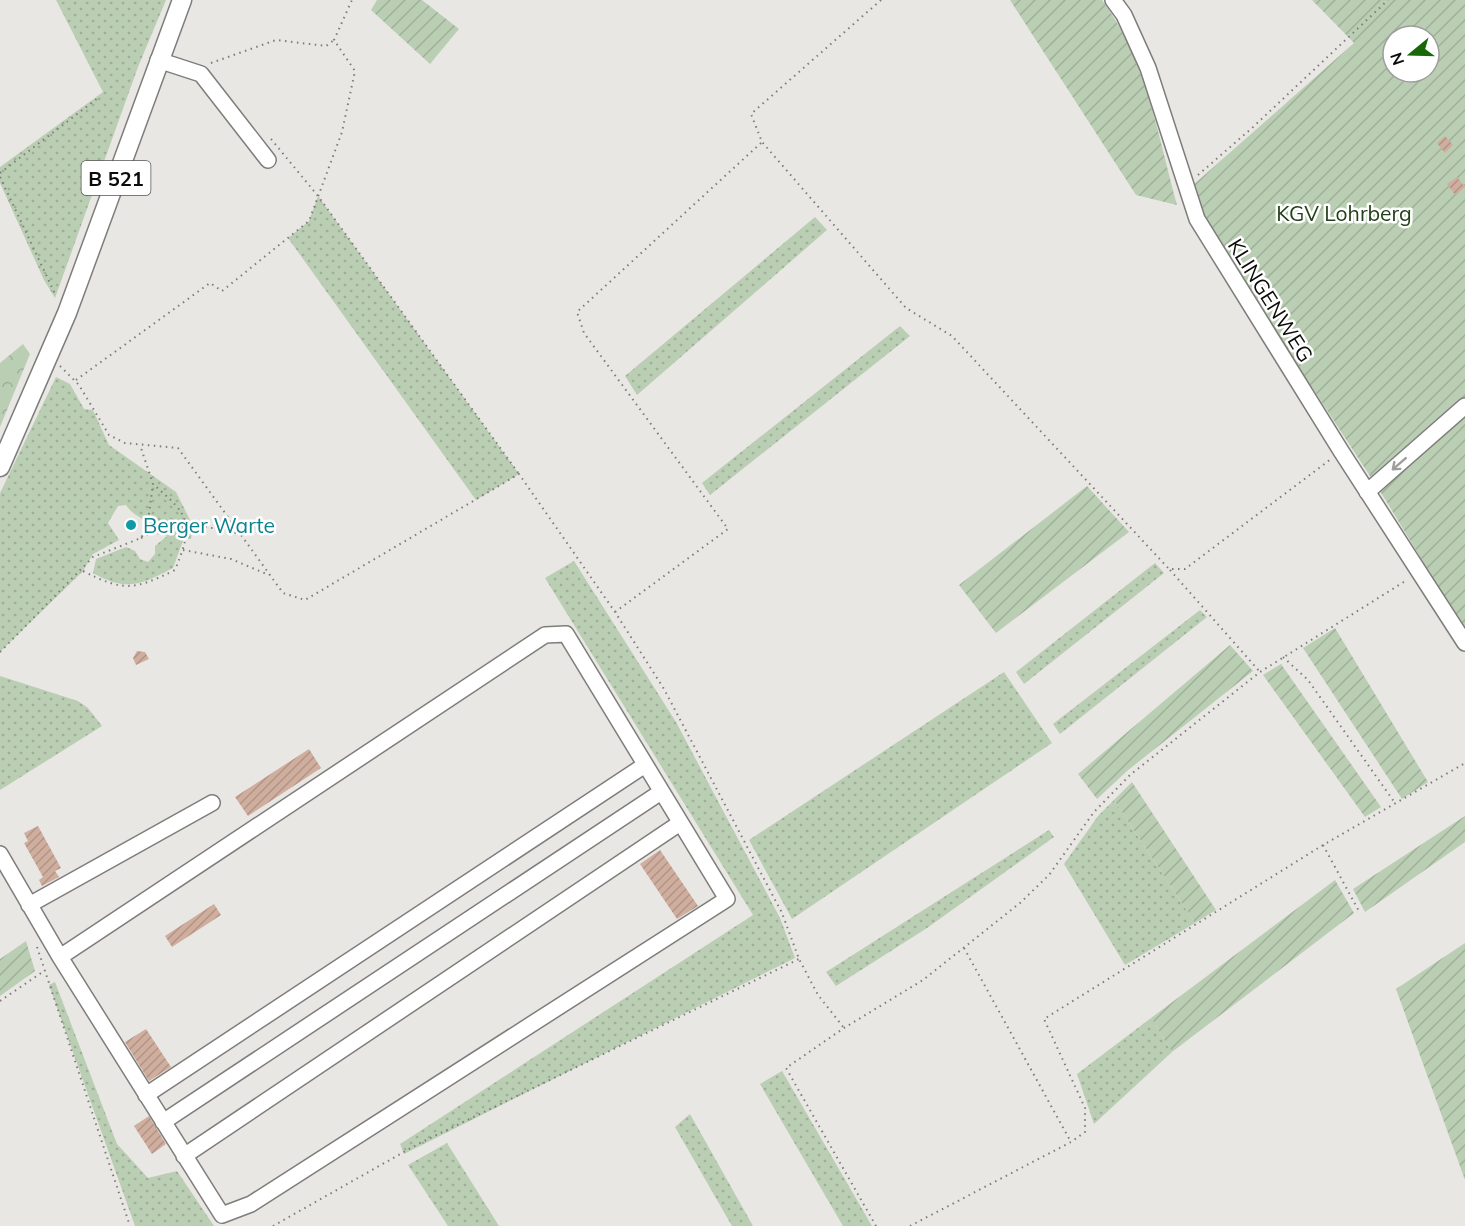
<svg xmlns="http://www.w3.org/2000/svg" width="1465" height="1226" font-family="Mulish,sans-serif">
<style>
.grass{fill:url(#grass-dots)}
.forest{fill:url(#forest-crowns)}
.garden{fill:url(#garden-furrows);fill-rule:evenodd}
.building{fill:url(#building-hatch)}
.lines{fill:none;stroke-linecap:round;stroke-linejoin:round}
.minor-casing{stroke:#7f7d7b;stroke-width:18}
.major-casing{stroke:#7f7d7b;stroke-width:21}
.path{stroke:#7e7c7a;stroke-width:2;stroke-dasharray:1.5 4.5;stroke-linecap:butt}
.minor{stroke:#fff;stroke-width:15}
.major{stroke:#fff;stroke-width:18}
.oneway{stroke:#9e9d9d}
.culture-dot{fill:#0f9aa8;stroke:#fff;stroke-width:2}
.labels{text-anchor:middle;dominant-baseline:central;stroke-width:5;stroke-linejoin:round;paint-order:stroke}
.shield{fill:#fff;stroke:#555454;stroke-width:1.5}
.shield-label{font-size:20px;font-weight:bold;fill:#0c0b0a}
.park-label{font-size:21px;fill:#224017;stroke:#fff}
.street-label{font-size:21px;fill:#0c0b0a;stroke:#fff}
.culture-label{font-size:21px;fill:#0d838f;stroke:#fff;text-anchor:start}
</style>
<defs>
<pattern id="grass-dots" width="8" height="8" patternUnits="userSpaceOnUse" patternTransform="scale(1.5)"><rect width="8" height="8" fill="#baceb3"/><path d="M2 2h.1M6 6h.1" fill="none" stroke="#9fb099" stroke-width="1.8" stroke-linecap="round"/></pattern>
<pattern id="forest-crowns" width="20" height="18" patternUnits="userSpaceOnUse" patternTransform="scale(1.5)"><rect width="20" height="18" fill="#baceb3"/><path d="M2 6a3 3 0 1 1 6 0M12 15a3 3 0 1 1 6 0" fill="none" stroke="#9fb099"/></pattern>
<pattern id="garden-furrows" width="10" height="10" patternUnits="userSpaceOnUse" patternTransform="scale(1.5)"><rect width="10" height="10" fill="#baceb3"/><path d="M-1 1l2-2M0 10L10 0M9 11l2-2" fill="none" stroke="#9fb099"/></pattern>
<pattern id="building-hatch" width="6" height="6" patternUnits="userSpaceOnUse" patternTransform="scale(1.5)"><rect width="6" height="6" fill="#cfae9e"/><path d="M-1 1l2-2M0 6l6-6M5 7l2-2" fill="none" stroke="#b19487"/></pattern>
</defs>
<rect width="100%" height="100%" fill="#e9e7e4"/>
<!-- grass -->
<path class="grass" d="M56,0H166L138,67L55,298L44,280L0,183V167L103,92Z
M318,196L519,474L476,500L288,238L309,221Z
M815,217L827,230L637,395L625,376Z
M900,326L910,336L710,495L702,483Z
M56,377L70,384L84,409L93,410L109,445L176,492L193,526L191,539L184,538L173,568C140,585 127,592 93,573L96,559L126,547L135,551L140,559L148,562L155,554V546L167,536L156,534C150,519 134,518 126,505L118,506L108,523L119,540L93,554L83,571L0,652V493Z
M574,561L676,722L780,918L795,958L404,1154L400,1144L753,915L545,578Z
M1155,563L1164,573L1024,684L1016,672Z
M1200,610L1207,617L1060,734L1053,724Z
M1004,672L1052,743L792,919L749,840Z
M0,676L78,701L88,708L102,726L0,790Z
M1114,800L1195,923L1125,965L1064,864L1098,816Z
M1049,830L1054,837L927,928L836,986L826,972Z
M55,982L117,1144L148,1178L177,1171L214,1226H135L49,985Z
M1151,1018L1172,1052L1094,1124L1077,1074Z
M782,1071L872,1226H843L760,1084Z
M690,1114L753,1226H732L675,1127Z
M447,1143L499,1226H448L408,1165Z"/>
<!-- forest -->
<path class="forest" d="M23,344L30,354L0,427V363Z"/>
<!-- garden -->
<path class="garden" d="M377,0H422L459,29L430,64L371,10Z
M1010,0H1102C1146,59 1158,136 1177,205L1136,195Z
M1312,0H1465V631L1385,499L1202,219L1192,186L1354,43ZM1393,36H1429V72H1393Z
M1087,486L1129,532L996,633L959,585Z
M1335,628L1428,782L1402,799L1303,648Z
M1230,645L1253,671L1127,771L1097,799L1078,774Z
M1281,664L1381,807L1365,817L1263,675Z
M1132,782L1216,910L1195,923L1114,800Z
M1465,816V842L1365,912L1353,889Z
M1335,880L1354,913L1172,1052L1151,1018Z
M26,941L35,971L0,996V959Z
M1465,943V1180L1396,989Z"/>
<!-- building -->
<path class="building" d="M1445,136L1453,145L1445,153L1437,143Z
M1457,177L1465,187L1455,195L1447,184Z
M137,651L145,652L149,659L136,665L133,658Z
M309,749L321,768L248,816L235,797Z
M38,826L61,868L55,871L59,877L42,886L39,880L43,877L24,843L28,841L24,833Z
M660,850L698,906L677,919L640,864Z
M214,904L221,915L172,947L165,936Z
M146,1029L171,1067L149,1081L125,1042Z
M149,1116L166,1144L152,1154L134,1126Z"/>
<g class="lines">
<!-- minor casing -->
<g class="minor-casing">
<path id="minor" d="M1113,0L1124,15L1148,68L1197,219L1341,451L1465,643
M158,60L201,74L268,160
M1367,492L1465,406
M0,854L60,957L222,1215L251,1204L727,899L566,634L545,635L60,957
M29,905L212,803
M146,1095L645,765
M163,1122L661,792
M184,1156L680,823"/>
</g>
<!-- major casing -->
<g class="major-casing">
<path id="major" d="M0,467L67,313L182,0"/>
</g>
<!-- path -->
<path class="path" d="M881,0L751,114L762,142L906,308L952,336L1169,569H1185L1331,459
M211,63L276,40L326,46L334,40
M271,139L318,196L519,474
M0,173L98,98
M1198,175L1252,128L1388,0
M0,177L56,296
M60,366L79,385L109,435L125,443L178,448L283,593L305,600L519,474L615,612L664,689L782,913L799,959L818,995L844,1028
M76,380L210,283L222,291L309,221L342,132L355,71L334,40L352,0
M141,538C173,521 206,525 240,534
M183,550L231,559L269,575
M1170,570L1260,672
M83,571C124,592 134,590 175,570C194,523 191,517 153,484
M615,612L728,529L584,333L577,312L762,142
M0,652L93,557L141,538L147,528L153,484L140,445
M1283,657L1308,680L1395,803
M1323,845L1360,913
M37,947L130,1226
M964,948L1071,1142
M0,1001L44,971
M273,1226L418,1144L799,959
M876,1226L786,1068L844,1028L923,980L1020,903L1049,875L1094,812L1130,775L1260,672L1407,580
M910,1226L1071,1142L1085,1132V1108L1044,1019L1323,845L1465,763"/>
<!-- minor -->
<use href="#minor" class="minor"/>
<!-- major -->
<use href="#major" class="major"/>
</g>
<!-- one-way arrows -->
<defs><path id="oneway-shaft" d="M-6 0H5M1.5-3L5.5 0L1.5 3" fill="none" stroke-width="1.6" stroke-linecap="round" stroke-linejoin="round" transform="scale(1.5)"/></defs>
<use class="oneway" href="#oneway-shaft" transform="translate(1399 464) rotate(139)"/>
<!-- markers -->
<circle class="culture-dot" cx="131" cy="525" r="6"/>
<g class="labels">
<!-- shield labels -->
<rect class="shield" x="81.5" y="161" width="69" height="34" rx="4.5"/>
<g class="shield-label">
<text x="116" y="178">B 521</text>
</g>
<!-- park labels -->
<g class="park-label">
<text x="1344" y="213">KGV Lohrberg</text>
</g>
<!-- street labels -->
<g class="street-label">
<text transform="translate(1271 300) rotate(58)">KLINGENWEG</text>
</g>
<!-- culture labels -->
<g class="culture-label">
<text x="143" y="525">Berger Warte</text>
</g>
</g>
<!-- north arrow -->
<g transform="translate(1411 54) rotate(251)"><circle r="28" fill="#ffffff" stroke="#9e9d9d" stroke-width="1.5"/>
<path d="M0-4.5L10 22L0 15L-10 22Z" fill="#196807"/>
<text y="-9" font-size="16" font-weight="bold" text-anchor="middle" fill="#0c0b0a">N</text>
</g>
</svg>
